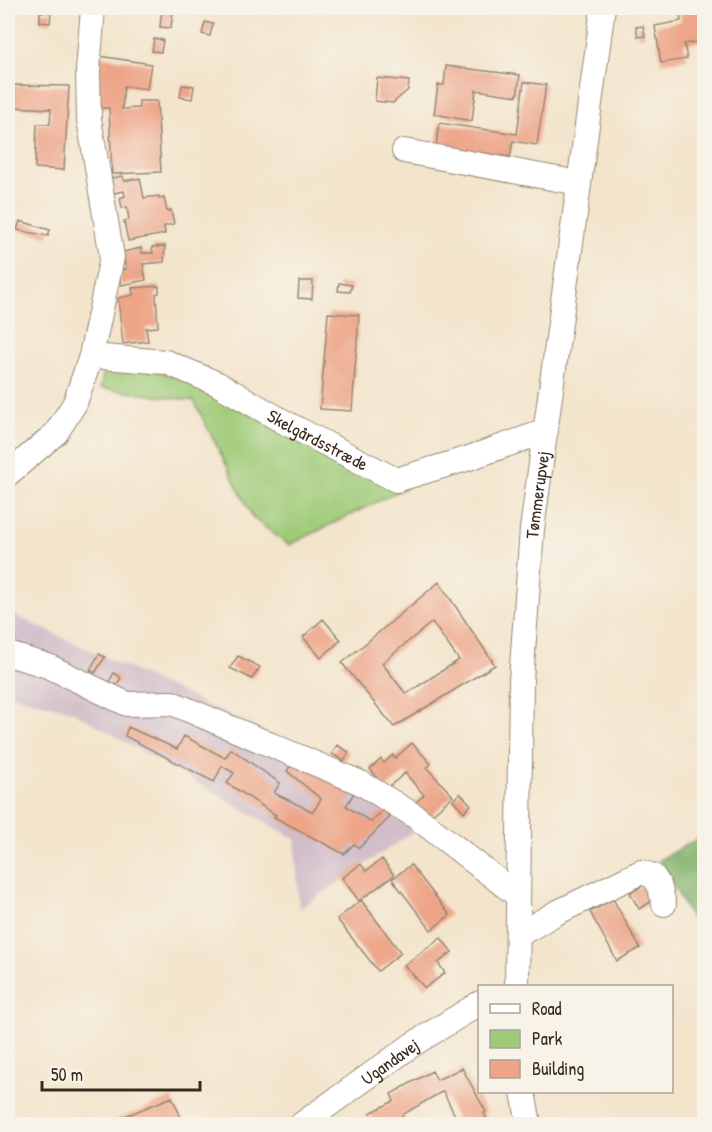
<svg xmlns="http://www.w3.org/2000/svg" width="712" height="1132" font-family="'Patrick Hand',sans-serif">
<style>
.industrial{fill:#d1bdc9}
.green{fill:#9fcb78;stroke:#6d7a4b;stroke-width:1.5}
.forest{fill:#7faf68;stroke:#5d6c43;stroke-width:1.5}
.building{fill:#eda487;fill-rule:evenodd}
.lines{fill:none;stroke-linecap:round;stroke-linejoin:round}
.minor-casing{stroke:#978774;stroke-width:26}
.minor{stroke:#fff;stroke-width:24}
.labels{text-anchor:middle;dominant-baseline:central;stroke-width:4.5;stroke-linejoin:round;paint-order:stroke}
.street-label{font-size:18px;fill:#3b2a1e;stroke:#f7f3e8}
</style>
<rect width="100%" height="100%" fill="#f7f3e8"/>
<filter id="ink" filterUnits="userSpaceOnUse"><feTurbulence type="fractalNoise" baseFrequency=".0167" numOctaves="2"/><feDisplacementMap in="SourceGraphic" scale="12" xChannelSelector="R" yChannelSelector="G"/><feConvolveMatrix kernelMatrix="1 2 1 2 8 2 1 2 1" color-interpolation-filters="sRGB"/></filter>
<filter id="wash" filterUnits="userSpaceOnUse"><feTurbulence type="fractalNoise" baseFrequency=".008" numOctaves="4" result="noise"/><feDisplacementMap in="SourceGraphic" scale="24" xChannelSelector="R" yChannelSelector="G"/><feGaussianBlur stdDeviation="1.35" result="paint"/><feColorMatrix in="noise" values="0 0 0 0 0 0 0 0 0 0 0 0 0 0 0 0 0 1.4 0 .05"/><feComposite in="paint" operator="in"/></filter>
<g filter="url(#wash)">
<rect width="100%" height="100%" fill="#f3e4cb"/>
<!-- industrial -->
<path class="industrial" d="M8,612L328,761L431,820L299,909L295,839L72,711L8,694Z"/>
<!-- green -->
<path class="green" d="M105,366L161,372L219,392L407,487L289,545L253,518L194,401L100,388Z"/>
<!-- forest -->
<path class="forest" d="M704,835V942L659,860Z"/>
<g id="blocks">
<!-- building -->
<path class="building" d="M679,8H704V41L684,44L687,59L661,63L655,26L681,21Z
M162,9L173,11L171,28L160,27Z
M40,12H51L50,23L40,22Z
M205,22L213,24L210,36L202,34Z
M643,26L645,36L638,37L636,27Z
M154,39L163,40L161,52L152,51Z
M99,56L151,64L147,89L124,86L122,109L139,108V101H157L161,172L112,174L109,108H94Z
M446,66L520,75L517,96L476,90L472,121L434,114L438,85H444Z
M377,78L409,81L408,90L393,103L375,101Z
M524,82L546,85L537,145L513,141L510,157L436,146L439,123L517,134Z
M11,85L69,86L64,170L35,168L37,124H50L51,109L11,107Z
M182,85L194,86L192,99L180,97Z
M123,176L124,181L140,178L144,198L159,196V199L164,198L167,211L171,210L174,224L164,226L165,234L128,241L124,221L129,220L127,207L122,208L120,198L125,196L124,191L109,194L107,179Z
M20,221L50,230L48,236L17,230Z
M165,246L164,262L143,264L146,280L121,285L118,270L126,269L123,252L141,248L142,253H153L152,247Z
M299,281H313L312,299L298,298Z
M339,283L352,285L350,292L338,291Z
M159,286V293L156,294L158,327L146,328L148,341L123,344L118,298L133,295L132,288Z
M328,313L359,315L352,411L320,409Z
M439,582L495,665L394,727L342,663ZM432,622L459,660L406,694L382,663Z
M323,619L341,640L321,658L303,637Z
M99,654L105,657L95,673L90,670Z
M238,656L260,667L252,679L230,668Z
M114,673L121,678L116,686L109,682Z
M128,727L177,749L184,736L225,758L231,749L280,783L274,793L313,812L321,799L287,771L294,760L357,788L346,806L371,822L383,810L390,817L359,848L354,844L344,854L274,817L276,815L227,783L234,773L222,766L214,782L125,736Z
M412,743L431,764L427,768L453,796L428,818L415,803L424,795L405,773L386,789L370,769L381,759L384,763L393,755L395,758Z
M337,745L349,752L344,761L332,754Z
M460,793L471,805L464,812L453,800Z
M382,859L394,875L359,901L342,878L361,864L366,871Z
M411,865L450,915L431,930L392,879Z
M647,883L656,899L639,909L630,893Z
M613,899L640,948L617,961L590,912Z
M361,900L401,953L378,971L337,919Z
M441,938L452,952L438,963L445,973L425,988L404,965Z
M462,1068L486,1112L484,1113L489,1124H459L443,1091L402,1115L406,1124H375L370,1113L394,1101L391,1094L432,1071L437,1080Z
M172,1097L184,1124H106Z"/>
</g>
</g>
<g filter="url(#ink)">
<use href="#blocks" fill-opacity="0" stroke="#978774" stroke-width="1.5"/>
<g class="lines">
<!-- minor casing -->
<g class="minor-casing">
<g id="minor">
<path d="M404,151L579,183"/>
<path id="s1" d="M91,356L166,362L218,384L284,422L396,480L466,459L546,431"/>
<path d="M8,474L56,433L75,403L91,356L112,257L89,119L88,71L93,8"/>
<path d="M8,654L48,666L127,704L172,703L361,783L415,816L518,896"/>
<path d="M518,935L556,913L641,872L653,876L659,885L664,904"/>
<path id="s2" d="M517,986L521,680L532,529L603,8"/>
<path d="M523,1092L529,1124"/>
<path id="s3" d="M302,1124L412,1045L480,1003"/>
</g>
</g>
<!-- minor -->
<use href="#minor" class="minor"/>
</g>
</g>
<g class="labels">
<!-- street labels -->
<g class="street-label">
<text stroke="none"><textPath href="#s1" startOffset="246">Skelgårdsstræde</textPath></text>
<text stroke="none"><textPath href="#s2" startOffset="492">Tømmerupvej</textPath></text>
<text stroke="none"><textPath href="#s3" startOffset="108">Ugandavej</textPath></text>
</g>
</g>
<!-- margin -->
<rect width="712" height="1132" fill="none" stroke="#f7f3e8" stroke-width="30"/>
<!-- legend -->
<rect x="478" y="985" width="195" height="108" fill="#f7f3e8" stroke="#aca397" stroke-width="1.5"/>
<rect x="490" y="1004" width="30" height="9" fill="#ffffff" stroke="#aca397" stroke-width="1.5"/>
<text x="532" y="1015" font-size="18" fill="#3b2a1e">Road</text>
<rect x="490" y="1030" width="30" height="18" fill="#9fcb78" stroke="#aca397" stroke-width="1.5"/>
<text x="532" y="1045" font-size="18" fill="#3b2a1e">Park</text>
<rect x="490" y="1060" width="30" height="18" fill="#eda487" stroke="#aca397" stroke-width="1.5"/>
<text x="532" y="1075" font-size="18" fill="#3b2a1e">Building</text>
<!-- scale -->
<path d="M42 1081v9h158v-9" fill="none" stroke="#3b2a1e" stroke-width="3"/>
<text x="51" y="1081" font-size="18" fill="#3b2a1e" stroke="#f7f3e8" stroke-width="4.5" paint-order="stroke">50 m</text>
</svg>
